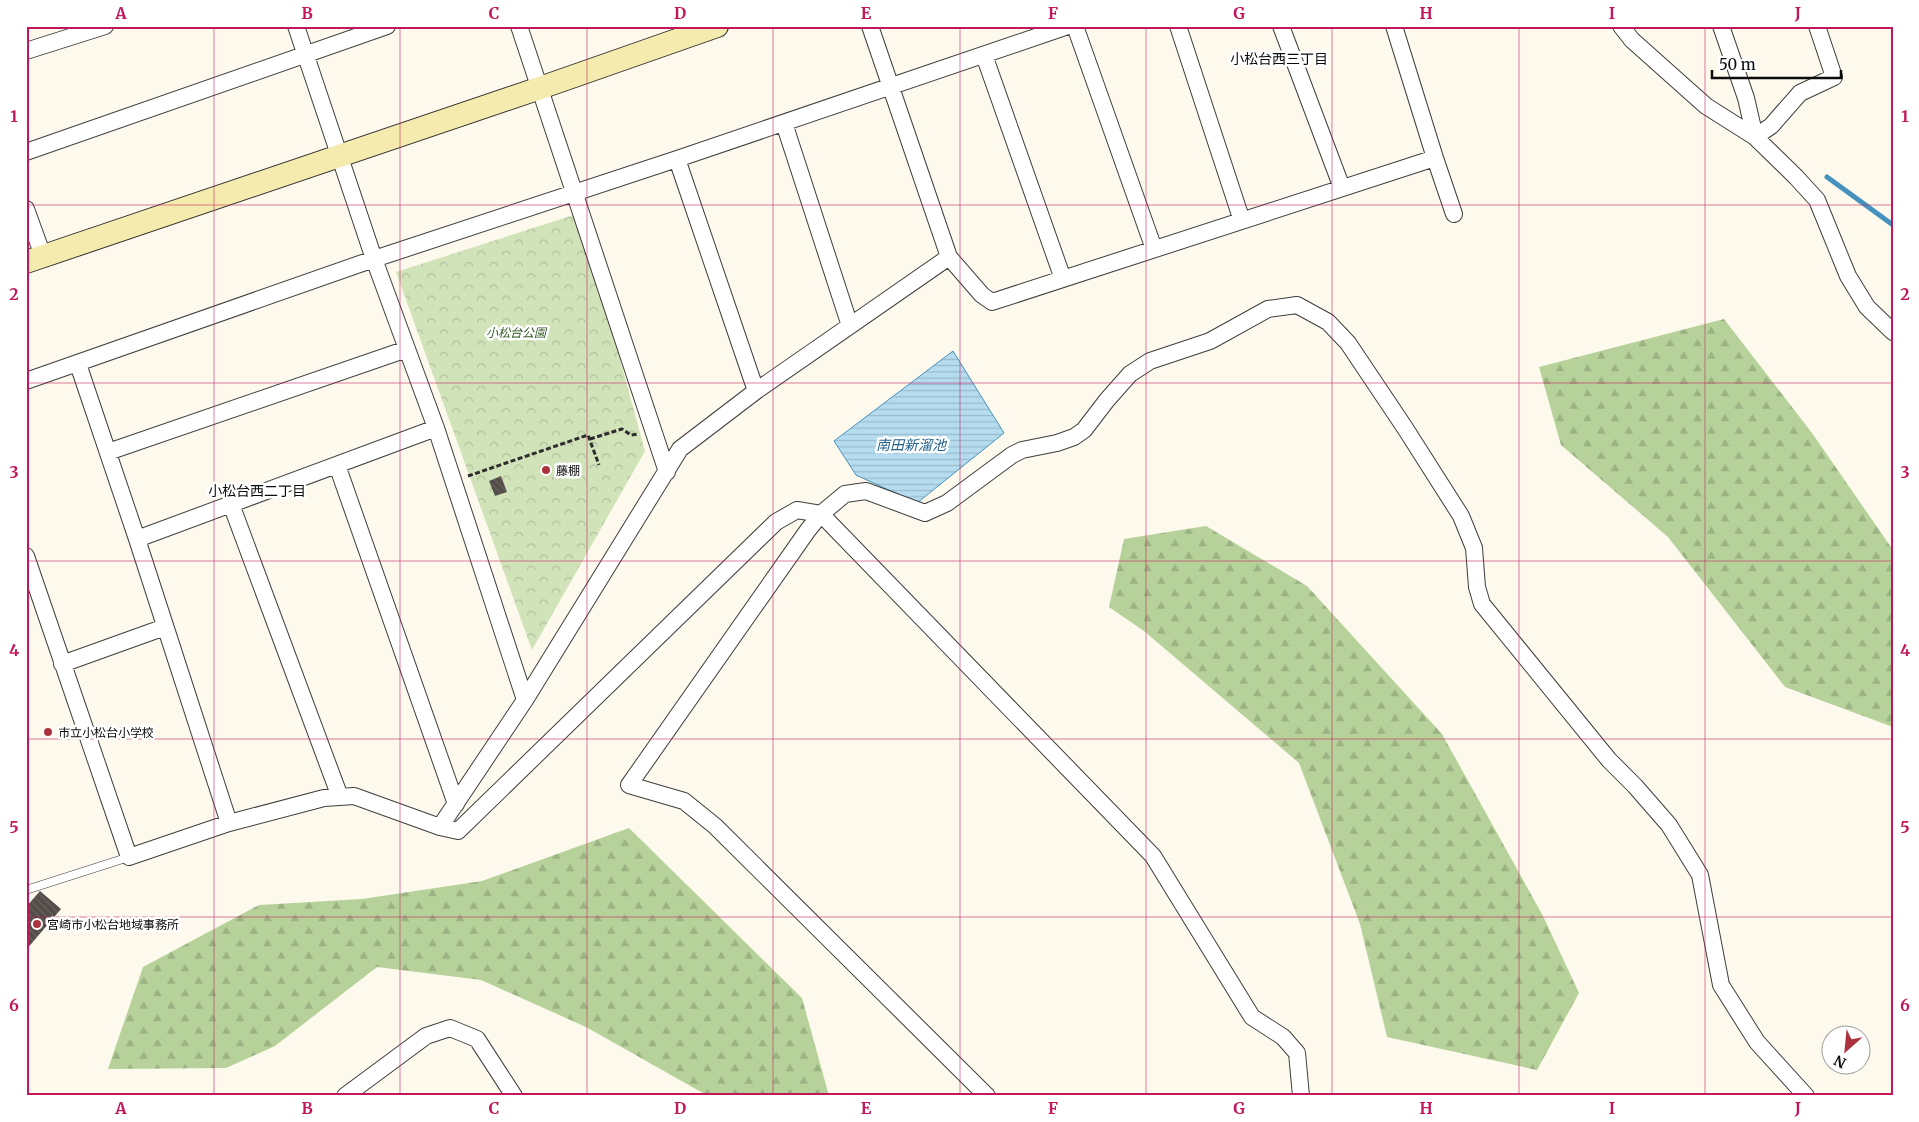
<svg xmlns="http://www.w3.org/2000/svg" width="1919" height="1122" font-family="Merriweather,'Noto Sans JP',serif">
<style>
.forest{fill:url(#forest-firs)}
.park{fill:url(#park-crowns)}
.water{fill:url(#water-rules);stroke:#4592be}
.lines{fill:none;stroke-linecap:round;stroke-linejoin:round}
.stream{stroke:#4592be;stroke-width:5}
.building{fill:url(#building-back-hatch)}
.lane-casing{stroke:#3e3e3e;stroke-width:9}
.street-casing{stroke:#3e3e3e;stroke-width:18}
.secondary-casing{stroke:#2d2d2d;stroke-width:24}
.path{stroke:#2d2d2d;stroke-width:3;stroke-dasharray:5 2.5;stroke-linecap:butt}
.lane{stroke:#fff;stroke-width:8}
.street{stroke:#fff;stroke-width:16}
.secondary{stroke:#f6ebae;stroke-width:22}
.grid{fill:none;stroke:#c2185b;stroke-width:1;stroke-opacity:0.55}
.poi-dot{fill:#ac333d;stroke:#fff;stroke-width:2}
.labels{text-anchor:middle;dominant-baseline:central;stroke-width:5;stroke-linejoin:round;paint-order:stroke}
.park-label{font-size:12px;font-style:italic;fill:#315b23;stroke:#fff}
.poi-label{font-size:12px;fill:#0b0b0b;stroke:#fff;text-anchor:start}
.neighbourhood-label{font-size:14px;fill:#0b0b0b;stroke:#fff}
.water-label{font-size:14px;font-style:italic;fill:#23648f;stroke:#fff}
.neatline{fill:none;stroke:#c2185b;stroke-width:2}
.grid-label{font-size:16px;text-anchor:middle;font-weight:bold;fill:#c2185b}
</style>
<defs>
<pattern id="forest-firs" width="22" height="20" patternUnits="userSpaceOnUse" patternTransform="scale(1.25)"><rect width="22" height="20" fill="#b6d29a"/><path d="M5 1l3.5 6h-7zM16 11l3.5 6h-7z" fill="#9bb383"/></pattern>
<pattern id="park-crowns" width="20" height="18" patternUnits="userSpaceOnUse" patternTransform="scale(1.25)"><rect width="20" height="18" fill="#d1e3b9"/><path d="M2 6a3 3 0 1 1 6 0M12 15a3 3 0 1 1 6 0" fill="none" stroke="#b2c19e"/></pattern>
<pattern id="water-rules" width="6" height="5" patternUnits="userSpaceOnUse" patternTransform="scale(1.25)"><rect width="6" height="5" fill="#b6dcef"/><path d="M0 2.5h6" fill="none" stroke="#9bbbcc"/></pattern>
<pattern id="building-back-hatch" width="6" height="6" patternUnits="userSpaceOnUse" patternTransform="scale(1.25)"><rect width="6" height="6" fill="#534c49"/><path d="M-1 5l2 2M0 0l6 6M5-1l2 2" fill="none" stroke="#67615f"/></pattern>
</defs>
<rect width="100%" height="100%" fill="#fdf9ec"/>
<!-- forest -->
<path class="forest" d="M1724,319L1812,433L1893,550V727L1785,687L1668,537L1561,445L1539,367Z
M1206,526L1307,586L1442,734L1543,916L1579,993L1537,1070L1387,1037L1360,924L1299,763L1144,631L1109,607L1124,539Z
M629,828L802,998L829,1096H711L701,1092L586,1027L481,980L377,967L275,1046L226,1068L108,1069L143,967L259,905L362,899L482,881Z"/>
<!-- park -->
<path class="park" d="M580,213L645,451L532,650L396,272Z"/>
<!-- water -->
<path class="water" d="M953,351L1004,433L917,503L856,475L834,441Z"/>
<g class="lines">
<!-- stream -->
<path class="stream" d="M1827,177L1893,225"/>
</g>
<!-- building -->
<path class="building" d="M501,476L507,492L495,496L489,481Z
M40,891L61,909L26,950V907Z"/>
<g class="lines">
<!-- lane casing -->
<g class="lane-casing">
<path id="lane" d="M26,890L129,857"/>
</g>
<!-- street casing -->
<g class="street-casing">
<path id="street" d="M296,26L374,259L436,428L525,700
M519,26L667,472
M870,26L949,257L982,295L992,302L1435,158
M1075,26L1154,249
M1178,26L1242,221
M1281,26L1342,188
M1394,26L1435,158L1454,214
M1621,26L1632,40L1706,106L1755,137L1796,177L1817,200L1848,276L1867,307L1893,332
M1721,26L1746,98L1755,137
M26,51L105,26
M984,55L1063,279
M784,123L850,326
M1755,137L1771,126L1800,93L1834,77L1817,26
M26,152L387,26
M677,159L756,391
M26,209L43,256
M78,364L137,539L229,823
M26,381L374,259L677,159L1068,26
M108,452L407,349
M337,465L456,804
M231,504L340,797
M137,539L436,428
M26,556L129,857L229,823L324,798L354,796L440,827L458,831L776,522L797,510L821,514L1153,856L1252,1017L1283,1037L1297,1053L1301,1096
M62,664L165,627
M440,827L525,700L680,449L756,391L949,257
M345,1096L426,1036L450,1028L477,1039L514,1096
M987,1096L715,826L684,801L629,785L808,530L821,514L845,494L866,491L925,513L947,503L1012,455L1022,450L1057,443L1074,437L1084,430L1107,400L1130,374L1150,361L1210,341L1268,309L1297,305L1328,322L1348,343L1405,428L1461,516L1474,548L1477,587L1482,604L1609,760L1635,786L1669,825L1700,875L1721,985L1757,1042L1806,1096"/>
</g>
<!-- secondary casing -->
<g class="secondary-casing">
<path id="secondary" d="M26,262L540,88L717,26"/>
</g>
<!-- path -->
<path class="path" d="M590,439L622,429L631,435L638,434
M468,476L588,435L599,465"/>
<!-- lane -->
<use href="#lane" class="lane"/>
<!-- street -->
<use href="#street" class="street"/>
<!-- secondary -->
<use href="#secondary" class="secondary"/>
</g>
<!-- grid -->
<path class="grid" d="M214,26V1096M400,26V1096M587,26V1096M773,26V1096M960,26V1096M1146,26V1096M1332,26V1096M1519,26V1096M1705,26V1096M26,205H1893M26,383H1893M26,561H1893M26,739H1893M26,917H1893"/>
<!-- markers -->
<g class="poi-dot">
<circle cx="546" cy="470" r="5"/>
<circle cx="48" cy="732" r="5"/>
<circle cx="37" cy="924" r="5"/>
</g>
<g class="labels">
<!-- park labels -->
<g class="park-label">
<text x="516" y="332">小松台公園</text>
</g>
<!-- poi labels -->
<g class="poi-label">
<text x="556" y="470">藤棚</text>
<text x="58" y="732">市立小松台小学校</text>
<text x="47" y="924">宮崎市小松台地域事務所</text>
</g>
<!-- neighbourhood labels -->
<g class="neighbourhood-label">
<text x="1279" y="59">小松台西三丁目</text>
<text x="257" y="491">小松台西二丁目</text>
</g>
<!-- water labels -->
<g class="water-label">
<text x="911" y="445">南田新溜池</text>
</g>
</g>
<!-- border -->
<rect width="1919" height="1122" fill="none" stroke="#ffffff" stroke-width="55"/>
<!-- north arrow -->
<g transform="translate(1846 1050) rotate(207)"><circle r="24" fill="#ffffff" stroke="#9d9d9d"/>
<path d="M0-4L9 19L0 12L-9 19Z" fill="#ac333d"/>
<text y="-8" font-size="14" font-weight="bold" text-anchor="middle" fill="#0b0b0b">N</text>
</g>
<!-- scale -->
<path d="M1712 70v8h129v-8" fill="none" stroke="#0b0b0b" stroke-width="2.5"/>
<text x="1719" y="70" font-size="15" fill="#0b0b0b" stroke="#ffffff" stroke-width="4" paint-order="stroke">50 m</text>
<rect x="28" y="28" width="1864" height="1066" class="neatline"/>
<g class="grid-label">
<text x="121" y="19">A</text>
<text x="307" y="19">B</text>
<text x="494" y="19">C</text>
<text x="680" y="19">D</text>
<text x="866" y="19">E</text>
<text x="1053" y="19">F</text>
<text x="1239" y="19">G</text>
<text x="1426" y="19">H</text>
<text x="1612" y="19">I</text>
<text x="1798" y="19">J</text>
<text x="14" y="122">1</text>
<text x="1905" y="122">1</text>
<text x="14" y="300">2</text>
<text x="1905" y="300">2</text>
<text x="14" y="478">3</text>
<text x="1905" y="478">3</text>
<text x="14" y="656">4</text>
<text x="1905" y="656">4</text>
<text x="14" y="833">5</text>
<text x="1905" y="833">5</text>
<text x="14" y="1011">6</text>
<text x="1905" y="1011">6</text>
<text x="121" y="1114">A</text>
<text x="307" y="1114">B</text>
<text x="494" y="1114">C</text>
<text x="680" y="1114">D</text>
<text x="866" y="1114">E</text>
<text x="1053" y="1114">F</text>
<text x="1239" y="1114">G</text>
<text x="1426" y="1114">H</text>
<text x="1612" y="1114">I</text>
<text x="1798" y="1114">J</text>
</g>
</svg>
